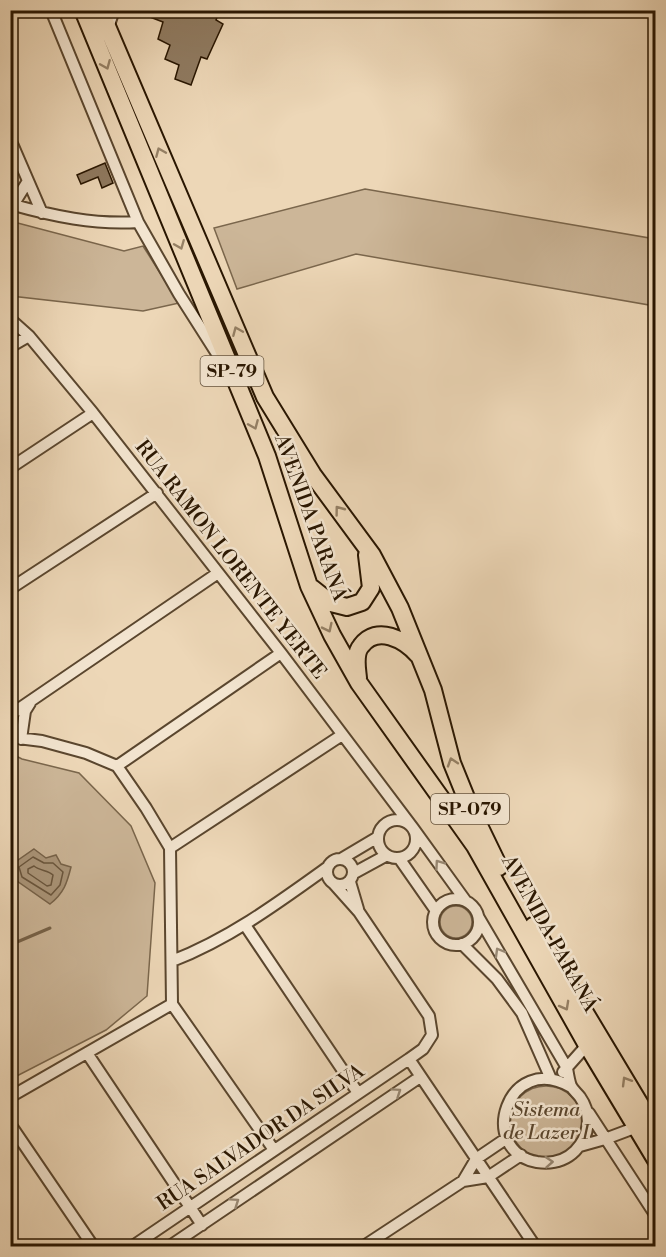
<svg xmlns="http://www.w3.org/2000/svg" width="666" height="1257" font-family="'Libre Bodoni',serif">
<style>
.green{fill:#ccb698;stroke:#7a664c;stroke-width:1.5}
.water{fill:#aa9579;stroke:#766249;stroke-width:1.5}
.lines{fill:none;stroke-linecap:round;stroke-linejoin:round}
.shore{stroke:#6a563d;stroke-width:1.5}
.stream{stroke:#766249;stroke-width:3}
.building{fill:#8f7a60;stroke:#291601;stroke-width:1.5}
.street-casing{stroke:#5a462e;stroke-width:14}
.primary-casing{stroke:#291601;stroke-width:20}
.street{stroke:#f3e5d0;stroke-width:10}
.primary{stroke:#edd7b7;stroke-width:16}
.oneway{stroke:#958065}
.oneway2{stroke:#988873}
.labels{text-anchor:middle;dominant-baseline:central;stroke-width:5;stroke-linejoin:round;paint-order:stroke}
.shield{fill:#f3e5d0;stroke:#66543f;stroke-width:1.5}
.shield-label{font-size:18px;font-weight:bold;fill:#291601}
.street-label{font-size:20px;fill:#291601;stroke:#f3e5d0}
.park-label{font-size:20px;font-style:italic;fill:#5a462e;stroke:#f3e5d0}
</style>
<rect width="100%" height="100%" fill="#edd7b7"/>
<filter id="stains"><feTurbulence type="fractalNoise" baseFrequency=".00333" numOctaves="4"/><feColorMatrix values="0 0 0 0 .2 0 0 0 0 .09 0 0 0 0 .02 0 0 0 .5 -.17"/></filter>
<radialGradient id="worn" r=".72"><stop offset=".6" stop-color="#630" stop-opacity="0"/><stop offset="1" stop-color="#630" stop-opacity=".3"/></radialGradient>
<!-- green -->
<path class="green" d="M365,189L655,239V306L356,254L237,289L214,228Z
M10,221L124,251L143,246L179,303L143,311L11,296Z
M10,753L22,759L79,773L131,826L155,883L147,996L106,1030L11,1079Z
M440 922a16 16 0 1 1 32 0a16 16 0 1 1-32 0Z
M510 1122a36 36 0 1 1 72 0a36 36 0 1 1-72 0Z"/>
<!-- water -->
<path class="water" d="M34,849L46,858L56,855L61,864L71,867C67,883 64,893 50,904L17,881L11,865Z"/>
<g class="lines">
<!-- shore -->
<path class="shore" d="M33,857L44,863H53L63,872L60,885L51,895L22,877L19,867Z
M34,866C40,871 48,870 53,875L51,885L47,886L28,873V869Z"/>
<!-- stream -->
<path class="stream" d="M10,945L50,928"/>
</g>
<!-- building -->
<path class="building" d="M153,10H220L216,20L223,24L207,59L201,57L191,85L175,79L179,65L165,59L170,45L158,39L163,22L150,17Z
M105,163L113,183L102,188L98,177L81,184L77,175Z"/>
<g class="lines">
<!-- street casing -->
<g class="street-casing">
<path id="street" d="M51,10L138,222L179,294L221,360
M108,28L114,10
M10,139L42,213
M10,204C53,216 94,225 138,222
M13,205L28,181
M10,319L29,336L93,413L281,653L413,828L465,900
M10,347L29,336
M10,468L93,413
M10,589L157,493
M10,715L218,573
M10,737L42,741L86,753L117,766L146,808L170,848L172,1004
M21,739L25,711L30,703
M117,766L281,653
M378 839a19 19 0 1 1 38 0a19 19 0 1 1-38 0Z
M170,848L342,735
M399,858L436,911
M327 872a13 13 0 1 1 26 0a13 13 0 1 1-26 0Z
M341,859L378,837
M354,873L387,855
M350,882L358,909
M433 922a23 23 0 1 1 46 0a23 23 0 1 1-46 0Z
M479,918L567,1068C568,1074 569,1081 571,1086C573,1090 577,1093 580,1097C592,1114 590,1136 575,1151C565,1161 551,1164 537,1162C476,1151 507,1050 571,1087
M245,925L358,1093
M462,944L497,979L522,1013L551,1079
M172,961C229,939 278,903 328,867
M172,1004L274,1150
M87,1053L202,1225
M409,1059L535,1246
M563,1072L587,1045
M10,1097L172,1004
M589,1113L656,1216
M10,1124L93,1246
M580,1146L605,1139L637,1127
M463,1181L476,1159L507,1138
M133,1246L409,1059L423,1049L432,1035L429,1016L359,912L334,884
M170,1246L420,1077
M364,1246L463,1181L488,1177L521,1155"/>
</g>
<!-- primary casing -->
<g class="primary-casing">
<path id="primary" d="M83,10L267,456L309,586L332,635L359,683L475,846L587,1045L656,1160
M100,10L265,397L313,475L372,555L400,608L433,690L452,763L469,805L499,867
M312,588L331,603L347,607L362,602L371,588L367,555
M358,678C357,668 354,654 361,646C377,624 405,640 418,655
M533,926L656,1131"/>
</g>
<!-- street -->
<use href="#street" class="street"/>
<!-- primary -->
<use href="#primary" class="primary"/>
</g>
<!-- one-way arrows -->
<defs><path id="oneway-chevron" d="M-2-3.5L2.5 0L-2 3.5" fill="none" stroke-width="1.6" stroke-linecap="round" stroke-linejoin="round" transform="scale(1.5)"/></defs>
<g class="oneway">
<use href="#oneway-chevron" transform="translate(106 65) rotate(67)"/>
<use href="#oneway-chevron" transform="translate(160 152) rotate(-113)"/>
<use href="#oneway-chevron" transform="translate(180 245) rotate(68)"/>
<use href="#oneway-chevron" transform="translate(237 331) rotate(-113)"/>
<use href="#oneway-chevron" transform="translate(254 425) rotate(67)"/>
<use href="#oneway-chevron" transform="translate(339 510) rotate(-127)"/>
<use href="#oneway-chevron" transform="translate(328 628) rotate(64)"/>
<use href="#oneway-chevron" transform="translate(452 762) rotate(-108)"/>
<use href="#oneway-chevron" transform="translate(565 1006) rotate(61)"/>
<use href="#oneway-chevron" transform="translate(626 1081) rotate(-121)"/>
</g>
<g class="oneway2">
<use href="#oneway-chevron" transform="translate(439 864) rotate(-125)"/>
<use href="#oneway-chevron" transform="translate(499 952) rotate(-120)"/>
<use href="#oneway-chevron" transform="translate(397 1092) rotate(-34)"/>
<use href="#oneway-chevron" transform="translate(549 1162) rotate(-4)"/>
<use href="#oneway-chevron" transform="translate(235 1202) rotate(-34)"/>
</g>
<g class="labels">
<!-- shield labels -->
<g class="shield">
<rect x="200.5" y="356" width="63" height="30" rx="4.5"/>
<rect x="431" y="794" width="78" height="30" rx="4.5"/>
</g>
<g class="shield-label">
<text x="232" y="371">SP-79</text>
<text x="470" y="809">SP-079</text>
</g>
<!-- street labels -->
<g class="street-label">
<text transform="translate(310 518) rotate(70)">AVENIDA PARANÁ</text>
<text transform="translate(230 560) rotate(52)">RUA RAMON LORENTE YERTE</text>
<text transform="translate(549 934) rotate(61)">AVENIDA PARANÁ</text>
<text transform="translate(261 1138) rotate(-34)">RUA SALVADOR DA SILVA</text>
</g>
<!-- park labels -->
<g class="park-label">
<text x="546" y="1110">Sistema<tspan x="546" dy="23">de Lazer I</tspan></text>
</g>
</g>
<!-- margin -->
<rect width="666" height="1257" fill="none" stroke="#edd7b7" stroke-width="36"/>
<rect x="12" y="12" width="642" height="1233" fill="none" stroke="#291601" stroke-width="3"/>
<rect x="18" y="18" width="630" height="1221" fill="none" stroke="#291601" stroke-width="1.5"/>
<rect width="100%" height="100%" filter="url(#stains)"/>
<rect width="100%" height="100%" fill="url(#worn)"/>
</svg>
